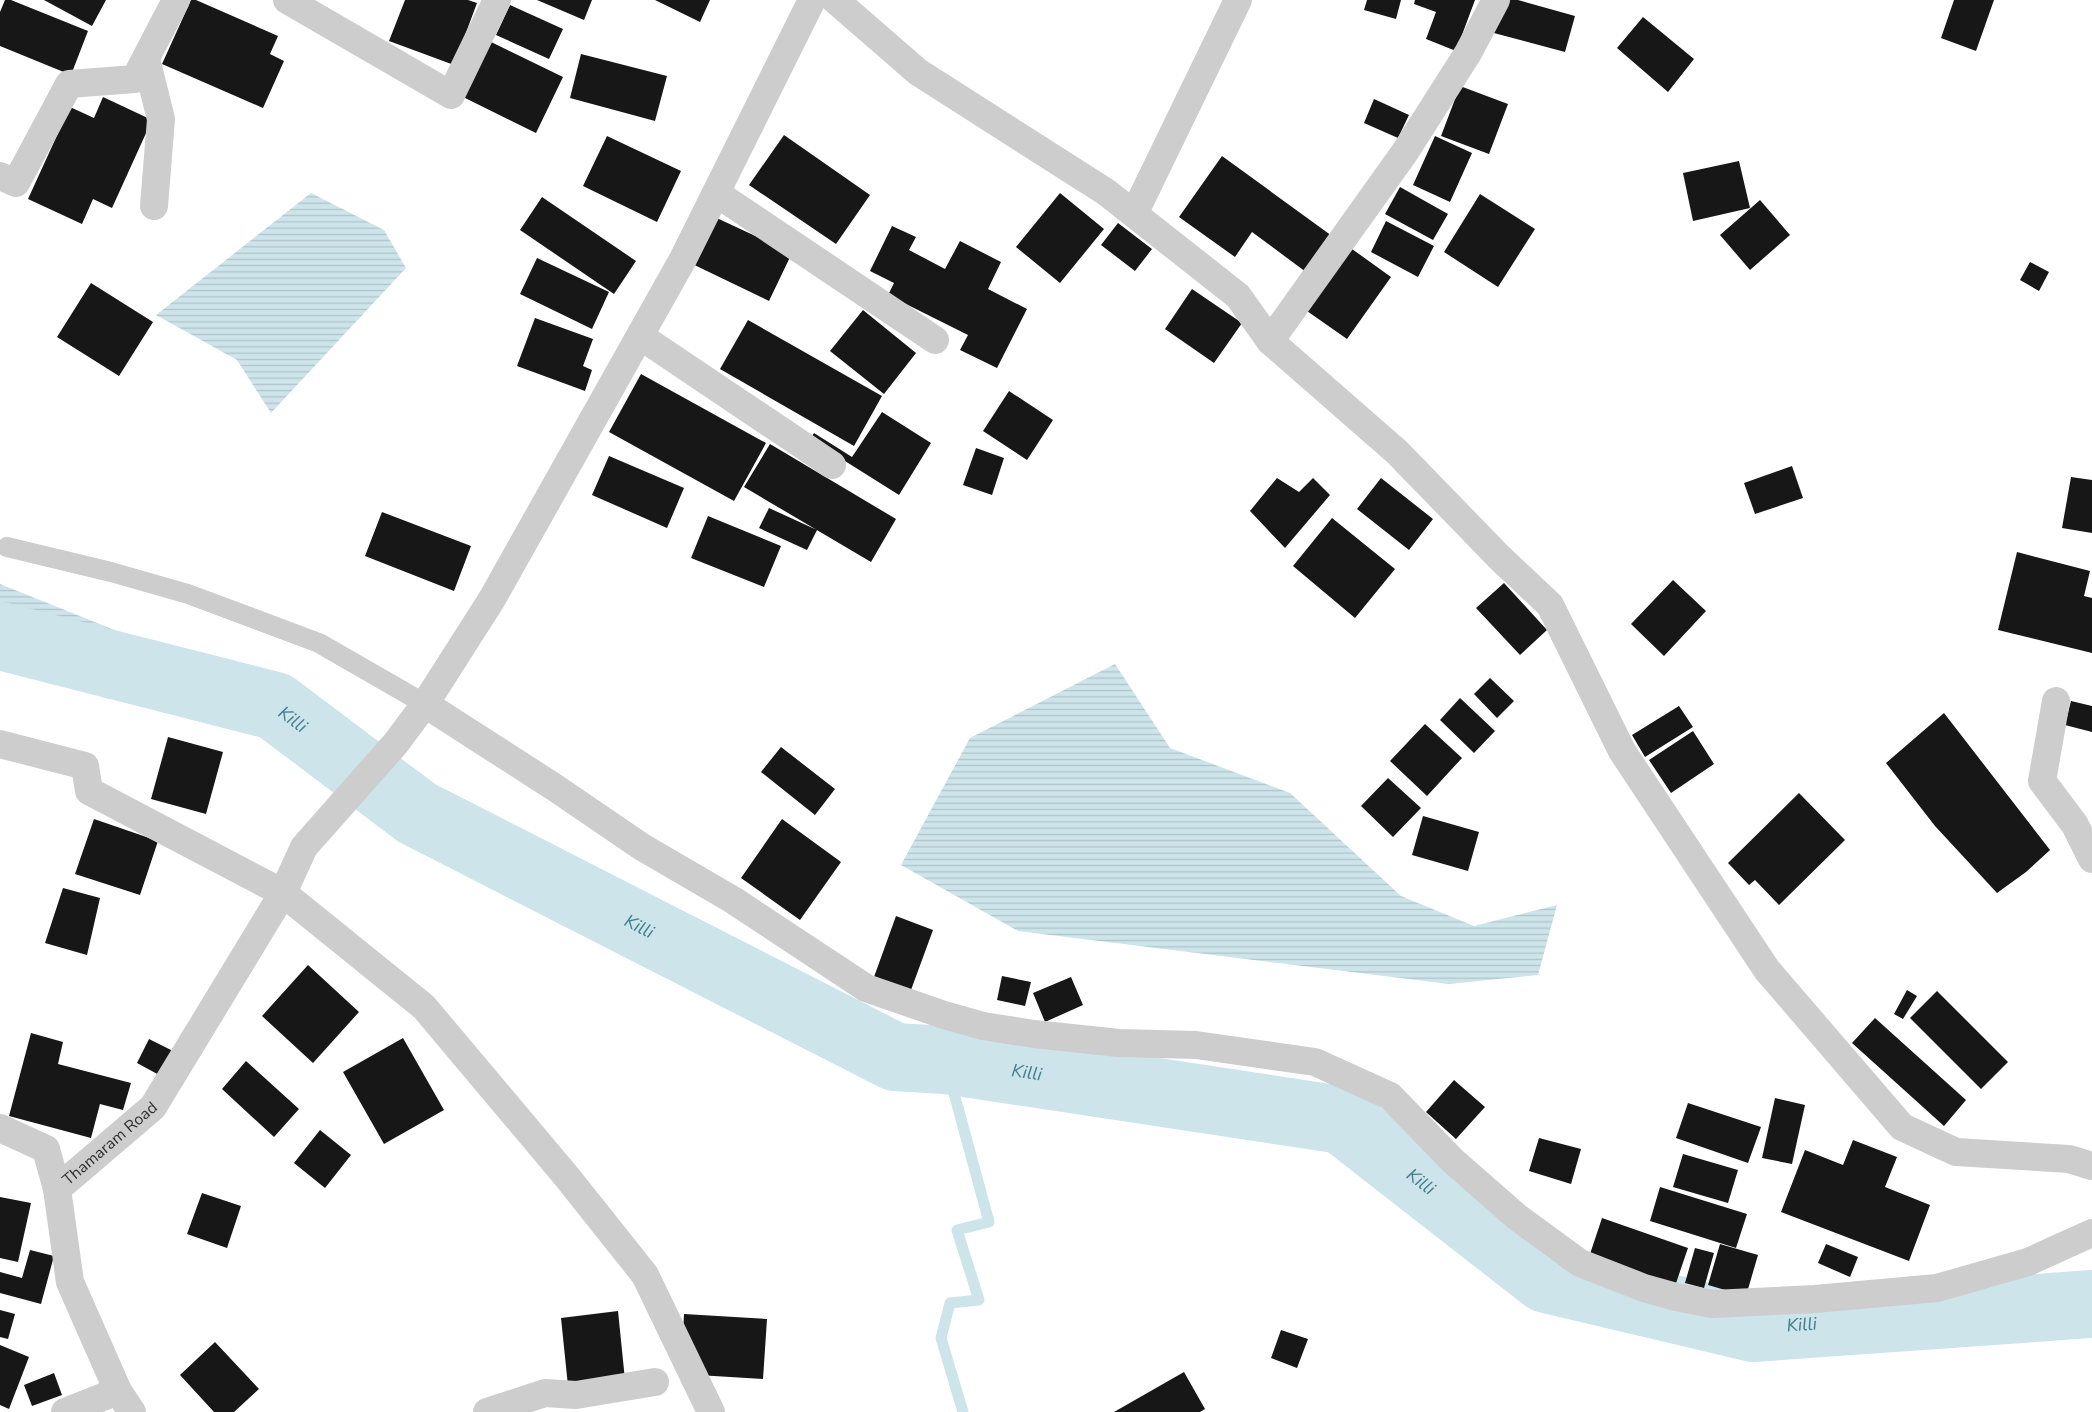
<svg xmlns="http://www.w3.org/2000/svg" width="2092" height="1412" font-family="'Nunito Sans',sans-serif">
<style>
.water{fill:url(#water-rules)}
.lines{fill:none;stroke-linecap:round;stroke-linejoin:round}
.stream{stroke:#cce4ea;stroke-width:11}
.river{stroke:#cce4ea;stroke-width:68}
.building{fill:#171717}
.lane{stroke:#cdcdcd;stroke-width:20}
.street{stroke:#cdcdcd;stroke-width:28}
.labels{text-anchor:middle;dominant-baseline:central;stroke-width:5;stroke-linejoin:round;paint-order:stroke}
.street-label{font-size:16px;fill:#303030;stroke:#fff}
.water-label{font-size:18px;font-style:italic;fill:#427f8d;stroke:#fff}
</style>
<defs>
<pattern id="water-rules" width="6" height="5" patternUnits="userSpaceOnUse" patternTransform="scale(1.25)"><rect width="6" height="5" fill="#cce4ea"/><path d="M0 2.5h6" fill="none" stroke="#b0c4c9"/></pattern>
</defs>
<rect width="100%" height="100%" fill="#fff"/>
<!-- water -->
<path class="water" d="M311,193L384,230L406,268L271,413L237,360L156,315Z
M0,584L137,639L109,699L0,665Z
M1115,664L1170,748L1290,793L1401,896L1474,926L1557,905L1538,975L1449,984L1018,931L901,865L970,738Z"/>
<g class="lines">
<!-- stream -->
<path class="stream" d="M945,1060L989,1222L957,1230L979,1300L950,1303L941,1338L963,1412"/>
<!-- river -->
<path class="river" id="s1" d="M0,636L275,706L417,813L895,1057L945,1060L1342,1120L1546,1279L1753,1328L2092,1304"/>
</g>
<!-- building -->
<path class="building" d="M5,0H11L88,31L71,75L0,46V12Z
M44,0H106L92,26Z
M191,0H196L278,36L270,54L284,61L263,108L162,64Z
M405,0H468L477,3L454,65L389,41Z
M537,0H592L584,20Z
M655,0H710L700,22Z
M1367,0H1401L1396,19L1364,10Z
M1415,0H1475L1456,51L1426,39L1436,12L1414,4Z
M1500,0H1518L1575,16L1565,52L1490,32Z
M1954,0H1994L1976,51L1941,38Z
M510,5L563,29L549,59L496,35Z
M1643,17L1694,59L1668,92L1617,48Z
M487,40L563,77L536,133L459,95Z
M581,54L667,76L655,121L570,98Z
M1460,86L1508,104L1489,154L1441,136Z
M103,97L152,120L112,208L93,199L82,224L28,199L70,107L94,118Z
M1374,99L1409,115L1398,138L1364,123Z
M784,135L870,195L836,244L749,185Z
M607,136L681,171L657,222L583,186Z
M1435,136L1472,153L1450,202L1413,185Z
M1222,156L1332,236L1306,272L1252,232L1235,257L1179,217Z
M1739,161L1750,208L1693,221L1683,173Z
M1400,187L1448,214L1433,240L1385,214Z
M1060,193L1104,229L1060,283L1016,247Z
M1480,194L1535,229L1498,287L1444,252Z
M542,197L636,261L614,294L520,230Z
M1760,200L1790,235L1750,270L1720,235Z
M706,213L792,253L769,301L684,260Z
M1386,221L1434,246L1418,277L1371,252Z
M1118,223L1152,249L1135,271L1101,245Z
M892,226L916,237L909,250L945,269L960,241L1001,262L988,289L1027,309L997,368L960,350L968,335L888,295L894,283L870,271Z
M1352,249L1391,277L1347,339L1307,311Z
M537,258L609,292L592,329L520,294Z
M2030,262L2049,272L2039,291L2020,280Z
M91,283L153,322L119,376L57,337Z
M1192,289L1242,323L1214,363L1165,329Z
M863,310L916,353L884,394L830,351Z
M535,318L593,339L583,366L592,370L585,391L517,366Z
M748,320L882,396L854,446L720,369Z
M641,374L766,443L734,501L609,432Z
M1009,391L1053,420L1027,460L983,431Z
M882,412L931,443L899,495L810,439L814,433L852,457Z
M770,444L896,519L871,562L744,487Z
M976,448L1004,458L992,495L963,485Z
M609,456L684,488L667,528L592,495Z
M1792,466L1803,498L1755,514L1744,483Z
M2071,477L2092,480V533L2062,528Z
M1277,478L1299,492L1313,478L1330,495L1285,548L1250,511Z
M1381,478L1433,519L1409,550L1357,509Z
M769,508L817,530L807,550L759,528Z
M382,512L471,546L454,591L365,556Z
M708,516L781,546L764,587L691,558Z
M1332,518L1395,569L1355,618L1293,566Z
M2017,552L2090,571L2084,596L2092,598V653L1998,630Z
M1673,580L1706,611L1664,656L1631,624Z
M1504,583L1547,630L1520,655L1476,608Z
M1490,678L1514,701L1497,718L1474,694Z
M1460,698L1495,731L1474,753L1440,720Z
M2071,701L2092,706V732L2065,725Z
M1679,706L1693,727L1645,757L1632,735Z
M1944,713L2050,850L2026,872L1997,893L1935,826L1886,763Z
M1425,724L1462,758L1427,796L1390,761Z
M1693,731L1714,764L1671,793L1649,760Z
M168,737L223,752L206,814L151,799Z
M781,747L835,789L815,815L761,772Z
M1388,778L1421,808L1393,837L1361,806Z
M1799,793L1845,840L1779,905L1755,880L1749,885L1728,863Z
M1423,816L1479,832L1468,871L1412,855Z
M94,819L158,841L140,895L75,874Z
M782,819L841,862L800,920L741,878Z
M63,888L100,898L87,955L45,943Z
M896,916L933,930L911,990L874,977Z
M308,965L359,1012L313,1063L262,1016Z
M1002,976L1031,982L1025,1006L997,1000Z
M1071,977L1083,1005L1045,1022L1033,993Z
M1907,990L1917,996L1903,1019L1894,1014Z
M1937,991L2008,1062L1981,1089L1910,1018Z
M1875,1018L1966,1100L1944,1126L1852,1043Z
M31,1033L63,1042L58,1064L131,1083L123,1110L100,1104L91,1138L9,1116Z
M403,1038L444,1110L384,1144L343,1072Z
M149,1039L173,1051L161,1076L137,1063Z
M246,1061L299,1109L274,1137L222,1089Z
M1454,1080L1485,1107L1456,1139L1426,1112Z
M1775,1098L1805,1105L1792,1164L1762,1158Z
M1688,1103L1761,1127L1748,1163L1676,1138Z
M320,1130L351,1155L325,1188L294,1163Z
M1539,1138L1581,1149L1571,1184L1529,1171Z
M1853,1140L1897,1157L1885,1187L1930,1205L1909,1261L1781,1212L1805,1150L1843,1165Z
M1683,1154L1738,1170L1728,1203L1673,1187Z
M1660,1187L1747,1214L1736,1248L1650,1221Z
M202,1193L241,1206L227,1248L187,1234Z
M0,1197L31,1203L18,1262L0,1258Z
M1602,1218L1688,1248L1674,1289L1588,1260Z
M1720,1244L1758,1255L1746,1296L1708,1285Z
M1826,1244L1858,1257L1850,1277L1818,1263Z
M1695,1248L1714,1253L1704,1288L1685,1283Z
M30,1250L54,1256L41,1304L0,1293V1272L22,1278Z
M0,1310L15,1314L8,1339L0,1337Z
M618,1311L625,1380L568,1386L561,1318Z
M684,1314L767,1319L763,1379L681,1374Z
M1281,1330L1308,1339L1297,1368L1271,1358Z
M215,1342L259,1389L234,1412H214L180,1375Z
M0,1345L29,1357L9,1409L0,1405Z
M1184,1372L1205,1409L1200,1412H1114Z
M54,1373L62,1395L32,1406L24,1385Z"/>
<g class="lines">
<!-- lane -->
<path class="lane" d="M7,547L111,572L188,594L319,643L425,704"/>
<!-- street -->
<g class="street">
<path d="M287,0L451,95L497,0"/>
<path d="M835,0L918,72L1106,192L1238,296L1270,341L1397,452L1500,558L1550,605L1622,751L1767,970L1902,1127L1956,1152L2069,1159L2092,1166"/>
<path d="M146,59L161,119L154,206"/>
<path d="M0,176L16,183L69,84L135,79L176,0"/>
<path d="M716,193L935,340"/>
<path d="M1134,214L1238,0"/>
<path d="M640,336L832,465"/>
<path d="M1270,341L1405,152L1468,53L1496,0"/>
<path d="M2056,701L2042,781L2075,825L2092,859"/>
<path d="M425,704L554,787L642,847L733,900L866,988L944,1015L983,1026L1034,1034L1119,1043L1196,1045L1315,1062L1390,1096L1453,1161L1517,1217L1580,1263L1644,1288L1676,1297L1712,1304L1815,1299L1937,1288L2028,1262L2092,1233"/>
<path d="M0,744L85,766L89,791L283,893L424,1007L567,1177L645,1275L711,1412"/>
<path d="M0,1128L46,1149L57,1189"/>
<path d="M65,1412L118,1391"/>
<path id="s2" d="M132,1412L118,1391L70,1282L57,1189L153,1107L283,893L304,847L396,743L425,704L492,599L683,259L812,0"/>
<path d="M487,1412L545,1393L576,1395L655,1382"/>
</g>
</g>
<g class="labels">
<!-- street labels -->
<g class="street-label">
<text stroke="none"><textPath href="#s2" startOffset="308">Thamaram Road</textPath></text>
</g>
<!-- water labels -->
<g class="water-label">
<text stroke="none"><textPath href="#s1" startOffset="306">Killi</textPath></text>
<text stroke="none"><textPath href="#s1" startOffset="711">Killi</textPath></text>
<text stroke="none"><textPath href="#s1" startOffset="1131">Killi</textPath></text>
<text stroke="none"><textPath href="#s1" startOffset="1550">Killi</textPath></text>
<text stroke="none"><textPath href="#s1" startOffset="1970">Killi</textPath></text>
</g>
</g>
</svg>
